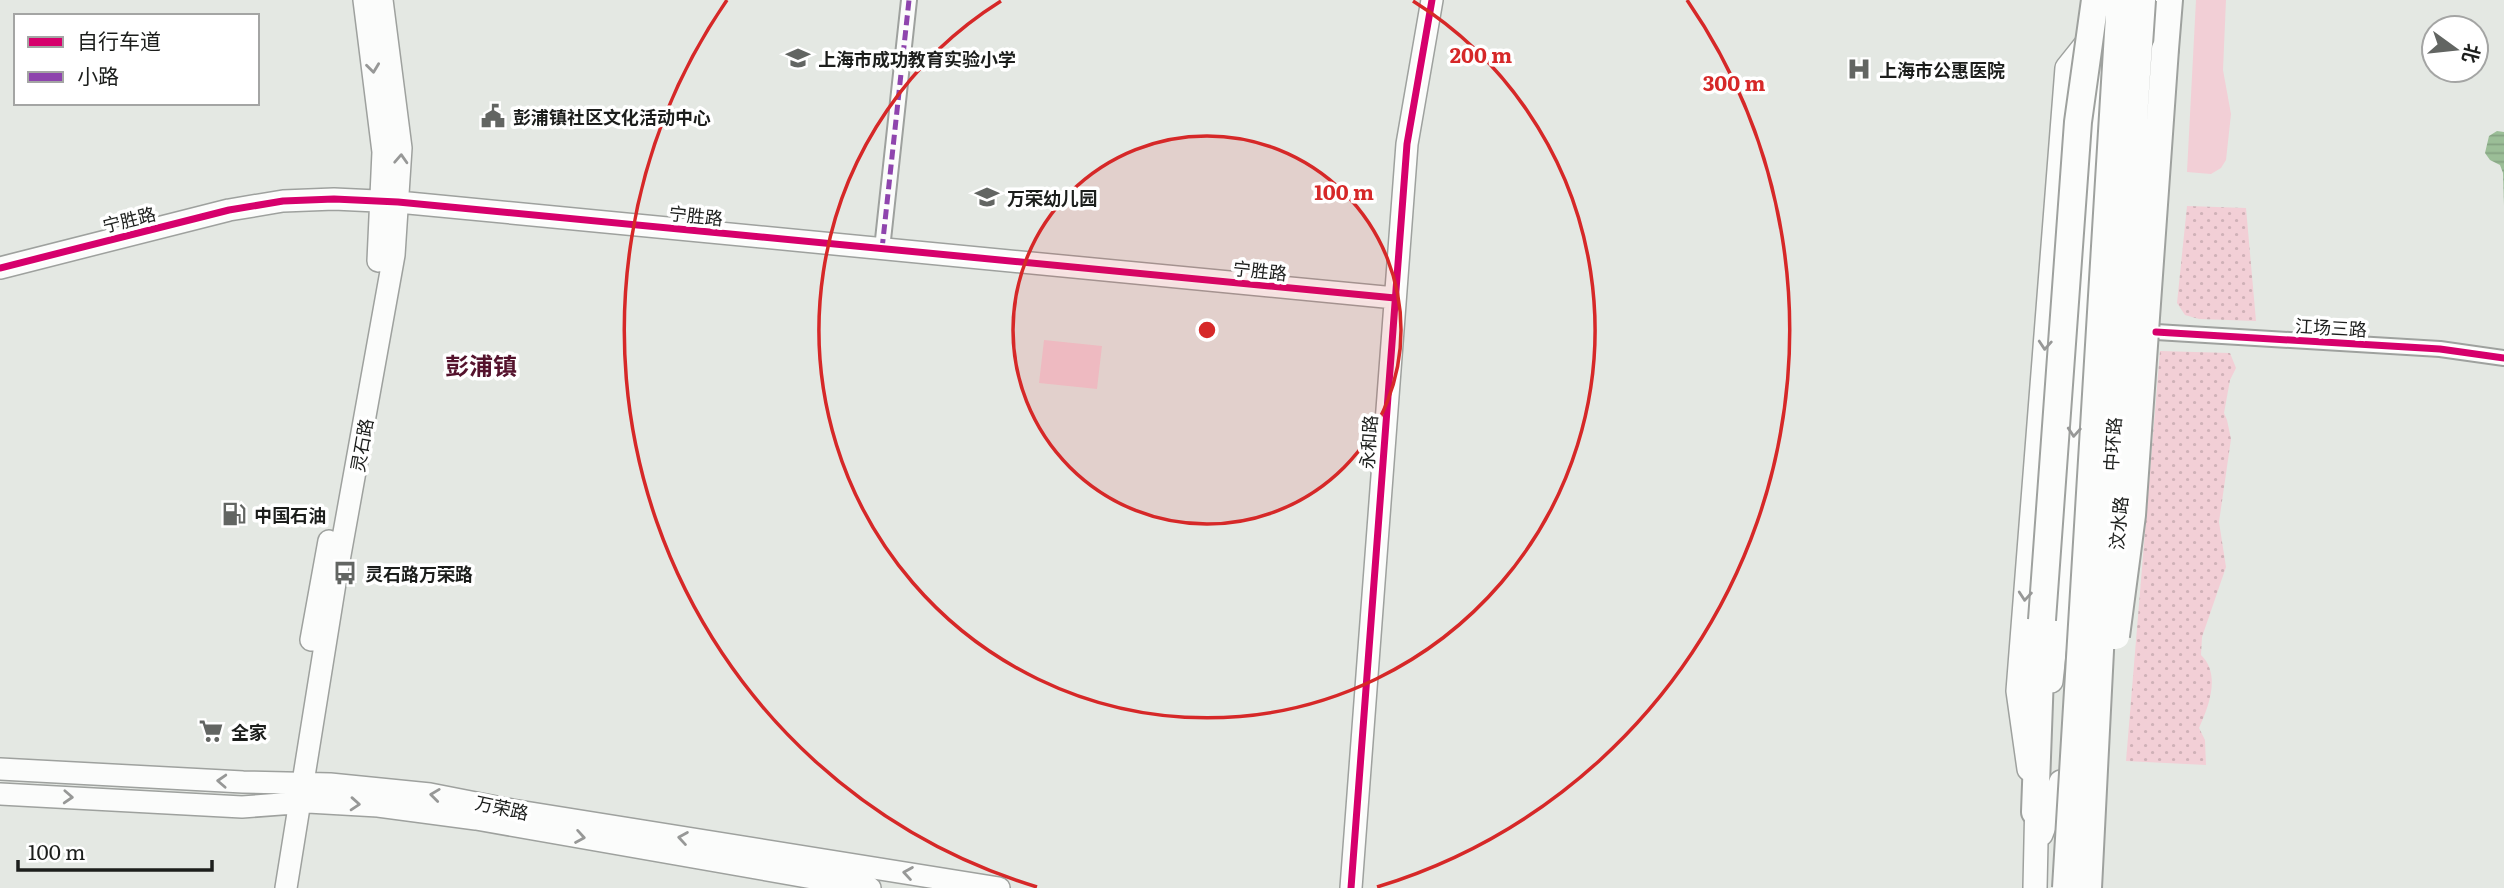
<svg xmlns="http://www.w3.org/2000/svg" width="2504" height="888" font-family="Literata,'Noto Sans SC',serif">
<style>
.grass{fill:#f2cfd6}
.park{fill:url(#park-dots)}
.water{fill:url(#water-rules)}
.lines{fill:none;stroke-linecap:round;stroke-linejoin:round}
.street-casing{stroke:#9ea19e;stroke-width:18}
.secondary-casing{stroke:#9ea19e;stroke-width:24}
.primary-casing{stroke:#9ea19e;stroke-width:26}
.highway-casing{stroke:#9ea19e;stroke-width:30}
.street{stroke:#fbfcfb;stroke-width:14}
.secondary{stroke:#fbfcfb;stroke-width:21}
.primary{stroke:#fbfcfb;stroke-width:23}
.highway{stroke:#fbfcfb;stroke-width:26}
.highway-bridge-casing{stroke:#9ea19e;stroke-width:30;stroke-linecap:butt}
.highway-bridge{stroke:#fbfcfb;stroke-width:26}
.quiet{stroke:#8e44ad;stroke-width:5;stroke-dasharray:10 5;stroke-linecap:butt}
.cycleway-casing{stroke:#fff;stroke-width:11}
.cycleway{stroke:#d6006c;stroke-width:7}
.oneway{stroke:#979897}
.ring{fill:none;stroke:#d62828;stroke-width:3.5}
.labels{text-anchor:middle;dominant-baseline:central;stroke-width:7;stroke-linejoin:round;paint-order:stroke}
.poi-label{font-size:18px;font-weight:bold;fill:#1c1e1c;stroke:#fff;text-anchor:start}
.street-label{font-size:18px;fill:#1c1e1c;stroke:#fff}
.district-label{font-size:24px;font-weight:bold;fill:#54122c;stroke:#fff}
.centre{fill:#d62828;stroke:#fff;stroke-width:3.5}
.ring-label{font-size:21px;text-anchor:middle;font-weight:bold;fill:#d62828;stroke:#fff;stroke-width:7;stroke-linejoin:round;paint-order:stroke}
</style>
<defs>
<pattern id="park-dots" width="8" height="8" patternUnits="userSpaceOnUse" patternTransform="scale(1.75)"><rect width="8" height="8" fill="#f2cfd6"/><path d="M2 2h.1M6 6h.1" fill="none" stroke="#cfb1b7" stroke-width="1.8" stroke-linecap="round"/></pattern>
<pattern id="water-rules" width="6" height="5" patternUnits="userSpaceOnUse" patternTransform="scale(1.75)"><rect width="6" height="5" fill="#9bbe97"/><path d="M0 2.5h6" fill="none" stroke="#85a382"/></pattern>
</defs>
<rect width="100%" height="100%" fill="#e4e8e3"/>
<!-- grass -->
<path class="grass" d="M2196,0H2226L2223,70L2231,114L2226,160L2221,168L2211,174L2187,172Z
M1044,340L1102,346L1097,389L1039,383Z"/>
<!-- park -->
<path class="park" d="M2187,206L2246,208L2256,321L2199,319L2185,315L2177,303Z
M2160,351L2230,353L2236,368L2230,380L2224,413L2227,420L2231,439L2219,522L2226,567L2202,637L2201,655C2221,674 2209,706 2199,728L2205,740L2206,765L2126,761Z"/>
<!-- water -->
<path class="water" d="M2497,131L2504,132V206L2503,173L2500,165L2490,160L2485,153L2489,136Z"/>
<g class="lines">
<!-- street casing -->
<g class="street-casing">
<path id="street" d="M882,249L909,0
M2156,332L2440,349L2504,358"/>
</g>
<!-- secondary casing -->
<g class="secondary-casing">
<path id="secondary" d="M364,0L383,152L378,261
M0,268L229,210L283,201L334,199L398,202L1395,298
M311,640L329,541
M0,769L243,782L330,784L430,794L512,810L999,888
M0,794L242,807L308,802L378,806L476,819L870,888
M286,888L336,577L394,255L401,148L382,0
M1351,888L1407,144L1432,0"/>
</g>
<!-- primary casing -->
<g class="primary-casing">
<path id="primary" d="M2051,681L2062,581L2105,7
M2029,769L2018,691L2067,68L2091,38
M2041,834L2061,782
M2035,888L2037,795"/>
</g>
<!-- highway casing -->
<g class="highway-casing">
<path id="highway" d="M2165,49L2169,0
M2035,812L2042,620"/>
</g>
<!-- street -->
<use href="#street" class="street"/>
<!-- secondary -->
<use href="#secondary" class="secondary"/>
<!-- primary -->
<use href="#primary" class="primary"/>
<!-- highway -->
<use href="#highway" class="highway"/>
<!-- highway-bridge casing -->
<g class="highway-bridge-casing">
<path id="highway-bridge" d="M2042,620L2078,122L2095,0
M2116,636L2132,515L2165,49
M2066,888L2120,0
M2088,888L2106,532L2142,0"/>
</g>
<!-- highway-bridge -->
<use href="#highway-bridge" class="highway-bridge"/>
<!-- quiet -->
<path class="quiet" d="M882,249L909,0"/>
<!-- cycleway casing -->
<g class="cycleway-casing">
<path id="cycleway" d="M0,268L229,210L283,201L334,199L398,202L1395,298
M2156,332L2440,349L2504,358
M1351,888L1407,144L1432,0"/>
</g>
<!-- cycleway -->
<use href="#cycleway" class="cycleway"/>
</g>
<!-- one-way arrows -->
<defs><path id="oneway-chevron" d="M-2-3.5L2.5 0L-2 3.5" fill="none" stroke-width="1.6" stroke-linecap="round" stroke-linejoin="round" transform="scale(1.75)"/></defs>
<g class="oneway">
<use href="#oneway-chevron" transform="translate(373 68) rotate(83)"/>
<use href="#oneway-chevron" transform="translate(401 159) rotate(-87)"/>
<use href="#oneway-chevron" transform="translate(2045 345) rotate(94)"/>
<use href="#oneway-chevron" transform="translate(2074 432) rotate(94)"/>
<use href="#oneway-chevron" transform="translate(2025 596) rotate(95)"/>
<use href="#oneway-chevron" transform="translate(222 781) rotate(-177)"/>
<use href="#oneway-chevron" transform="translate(435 795) rotate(-173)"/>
<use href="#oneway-chevron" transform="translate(68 797) rotate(3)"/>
<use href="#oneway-chevron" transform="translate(355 804) rotate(4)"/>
<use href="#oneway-chevron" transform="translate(580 837) rotate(10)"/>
<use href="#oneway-chevron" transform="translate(683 838) rotate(-171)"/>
<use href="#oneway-chevron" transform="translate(908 873) rotate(-171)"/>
</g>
<!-- distance rings -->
<circle cx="1207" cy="330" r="194" fill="#d62828" fill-opacity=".12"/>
<g class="ring">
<circle cx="1207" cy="330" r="194"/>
<path d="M1413 1A388 388 0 1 1 1001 1"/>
<path d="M1037 887A582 582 0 0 1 727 0M1687 0A582 582 0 0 1 1377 887"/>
</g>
<!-- icons -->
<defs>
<g id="school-bare" transform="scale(1.89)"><path d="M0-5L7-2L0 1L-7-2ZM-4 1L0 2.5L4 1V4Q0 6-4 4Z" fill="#626562" stroke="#fff" stroke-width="2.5" paint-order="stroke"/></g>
<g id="hospital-bare" transform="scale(1.89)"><path d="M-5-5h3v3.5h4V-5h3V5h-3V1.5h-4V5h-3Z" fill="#626562" stroke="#fff" stroke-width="2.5" paint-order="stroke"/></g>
<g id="civic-bare" transform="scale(1.89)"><path d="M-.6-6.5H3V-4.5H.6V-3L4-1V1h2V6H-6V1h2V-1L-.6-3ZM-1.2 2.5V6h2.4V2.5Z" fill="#626562" stroke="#fff" stroke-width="2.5" paint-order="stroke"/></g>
<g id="fuel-bare" transform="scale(1.89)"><path d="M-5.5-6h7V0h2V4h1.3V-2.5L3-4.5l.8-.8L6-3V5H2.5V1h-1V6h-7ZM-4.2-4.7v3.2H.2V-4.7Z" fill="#626562" stroke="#fff" stroke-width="2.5" paint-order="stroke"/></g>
<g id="bus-bare" transform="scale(1.89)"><path d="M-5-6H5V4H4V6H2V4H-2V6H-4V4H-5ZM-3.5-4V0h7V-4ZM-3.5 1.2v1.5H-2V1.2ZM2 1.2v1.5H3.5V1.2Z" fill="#626562" stroke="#fff" stroke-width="2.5" paint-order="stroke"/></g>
<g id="supermarket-bare" transform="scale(1.89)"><path d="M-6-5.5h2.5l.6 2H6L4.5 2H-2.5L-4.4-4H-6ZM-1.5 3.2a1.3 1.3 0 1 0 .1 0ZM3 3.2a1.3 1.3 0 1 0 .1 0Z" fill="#626562" stroke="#fff" stroke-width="2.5" paint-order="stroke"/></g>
</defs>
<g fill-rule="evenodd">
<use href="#school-bare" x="798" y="58"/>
<use href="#hospital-bare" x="1859" y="69"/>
<use href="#civic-bare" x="493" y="116"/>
<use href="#school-bare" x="987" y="197"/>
<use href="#fuel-bare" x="234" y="514"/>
<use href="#bus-bare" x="345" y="573"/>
<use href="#supermarket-bare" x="211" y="731"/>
</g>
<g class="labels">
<!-- poi labels -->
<g class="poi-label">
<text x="818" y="58">上海市成功教育实验小学</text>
<text x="1879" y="69">上海市公惠医院</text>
<text x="513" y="116">彭浦镇社区文化活动中心</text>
<text x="1007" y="197">万荣幼儿园</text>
<text x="254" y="514">中国石油</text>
<text x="365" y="573">灵石路万荣路</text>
<text x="231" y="731">全家</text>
</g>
<!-- street labels -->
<g class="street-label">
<text transform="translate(696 215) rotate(6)">宁胜路</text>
<text transform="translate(129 219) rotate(-14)">宁胜路</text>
<text transform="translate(1260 270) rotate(6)">宁胜路</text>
<text transform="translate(2331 327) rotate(3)">江场三路</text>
<text transform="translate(1368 442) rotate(-86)">永和路</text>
<text transform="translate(2112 444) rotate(-86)">中环路</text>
<text transform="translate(361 445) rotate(-80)">灵石路</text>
<text transform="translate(2118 523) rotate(-85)">汶水路</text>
<text transform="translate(502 807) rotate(12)">万荣路</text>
</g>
<!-- district labels -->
<g class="district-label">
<text x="481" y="364">彭浦镇</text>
</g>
</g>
<circle cx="1207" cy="330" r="10" class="centre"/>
<g class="ring-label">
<text x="1481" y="63">200 m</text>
<text x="1734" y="91">300 m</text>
<text x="1344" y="200">100 m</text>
</g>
<!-- legend -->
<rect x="14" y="14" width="245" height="91" fill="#ffffff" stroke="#a4a5a4" stroke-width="2"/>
<rect x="28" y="37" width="35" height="10" fill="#d6006c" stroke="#a4a5a4" stroke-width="2"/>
<text x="77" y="49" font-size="21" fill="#1c1e1c">自行车道</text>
<rect x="28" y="72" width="35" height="10" fill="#8e44ad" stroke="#a4a5a4" stroke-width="2"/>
<text x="77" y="84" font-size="21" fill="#1c1e1c">小路</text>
<!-- north arrow -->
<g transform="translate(2455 49) rotate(105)"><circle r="33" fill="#ffffff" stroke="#a4a5a4" stroke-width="2"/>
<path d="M0-5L12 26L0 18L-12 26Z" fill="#626562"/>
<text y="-10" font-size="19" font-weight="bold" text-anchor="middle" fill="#1c1e1c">北</text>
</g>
<!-- scale -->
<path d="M18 860v10h194v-10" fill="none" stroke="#1c1e1c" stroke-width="3.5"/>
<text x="28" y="860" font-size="21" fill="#1c1e1c" stroke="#ffffff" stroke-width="5" paint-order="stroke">100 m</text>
</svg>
